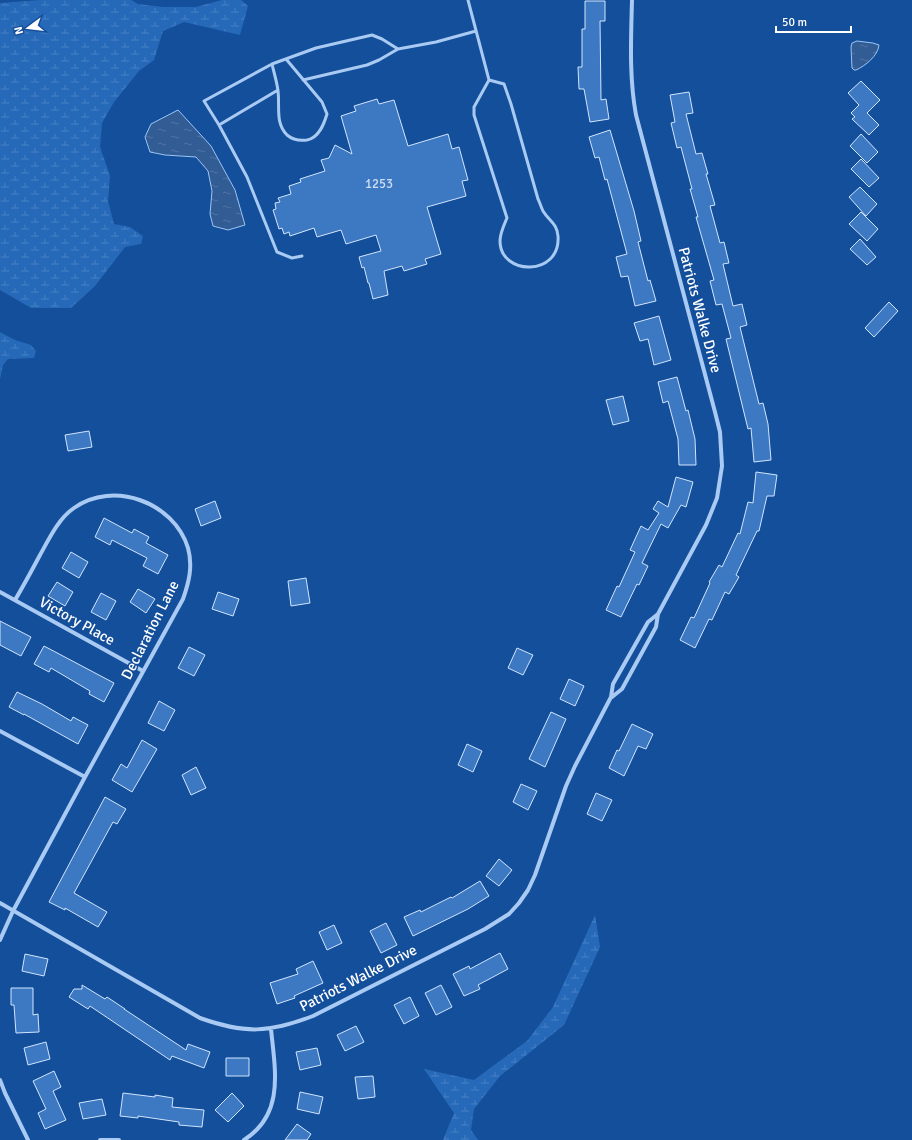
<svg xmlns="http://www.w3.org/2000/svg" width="912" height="1140" font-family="Signika,sans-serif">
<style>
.wetland{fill:url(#wetland-marsh)}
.water{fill:url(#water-ripples);stroke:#9bc5f6}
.building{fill:#3d78c2;stroke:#d1e5fd}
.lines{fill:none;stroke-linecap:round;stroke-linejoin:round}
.service{stroke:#a9caf3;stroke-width:3}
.minor{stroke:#a9caf3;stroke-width:4}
.labels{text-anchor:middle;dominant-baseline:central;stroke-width:3;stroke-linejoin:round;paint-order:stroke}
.number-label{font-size:13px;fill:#ceddf0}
.street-label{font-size:15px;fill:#fff;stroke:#144f9b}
</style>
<defs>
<pattern id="wetland-marsh" width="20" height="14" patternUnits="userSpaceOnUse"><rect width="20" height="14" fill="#2769b9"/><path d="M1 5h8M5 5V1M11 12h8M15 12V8" fill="none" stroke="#4780c4"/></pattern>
<pattern id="water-ripples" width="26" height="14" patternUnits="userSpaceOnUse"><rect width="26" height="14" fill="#325c94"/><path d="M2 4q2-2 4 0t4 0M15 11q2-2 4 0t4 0" fill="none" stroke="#5174a4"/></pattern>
</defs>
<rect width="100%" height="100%" fill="#144f9b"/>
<!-- wetland -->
<path class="wetland" d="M41,0H131L138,4L163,7H196L222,0H241L248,6L240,35L184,22L163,31L154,60L139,71L114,102L102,123L100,147L110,176L108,201L114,224L130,227L143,236L141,244L125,247L95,286L71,308H31L0,290V3Z
M0,332L15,340L31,345L36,351L34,358L8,359L3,365L0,379Z
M595,915L600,947L564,1025L500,1076L474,1109L471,1130L478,1140H443L454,1113L424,1069L474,1080L527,1041L553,1007Z"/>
<!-- water -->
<path class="water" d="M857,41L873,43L879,45C878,56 865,66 856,70H854L852,68L851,47L852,43Z
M178,110L211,146L235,190L245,225L228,230L213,226L210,214L212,191L208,171L196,157L165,155L150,152L145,137L151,124Z"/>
<!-- building -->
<path class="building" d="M585,1H605V21H600L601,100L606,99L609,119L590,122L584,89H579L578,67H582V29H585Z
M861,81L880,100L867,113L879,125L869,135L852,119L855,117L851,113L859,105L848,93Z
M689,92L693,113L686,114L696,154L702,153L708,174H706L715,205L710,206L720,243L724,242L729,263L723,264L733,306L742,304L747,325L740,327L759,404L763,403L768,424L771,460L754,462L751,428L748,429L726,339L731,338L722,304L716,305L710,281L714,280L696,217H698L690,189H692L681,147L677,148L671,123L675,122L670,95Z
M377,99L379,104L394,100L408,146L448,134L452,149L459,147L468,180L462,181L466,196L427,207L441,254L425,259L427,264L404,271L402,266L384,271L388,295L373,299L369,283H368L364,267L362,268L359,257L381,251L376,235L346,244L341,230L317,237L314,228L290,236L289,232L284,234L282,228L279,229L273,210L276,209L275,203L280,202L278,198L291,194L289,186L301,182L300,179L325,171L321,160L329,158L335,145L352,154L341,116L356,111L354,106Z
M610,130L634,211L641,241L638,242L648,281L650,280L656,301L635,306L628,276L621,277L616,257L627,254L607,179L605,180L599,157L595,158L589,137Z
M861,134L878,152L867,163L850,146Z
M861,159L879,178L869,187L851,169Z
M860,187L877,204L866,216L849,197Z
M861,212L878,229L867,241L849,224Z
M860,239L876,257L867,265L850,249Z
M889,302L898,311L874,337L865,328Z
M659,316L671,360L654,365L648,339L640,341L634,323Z
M677,377L686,411L688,410L695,439L696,465H679L678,439L668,401L663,403L658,382Z
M623,396L629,421L613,425L606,400Z
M89,431L92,447L68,451L65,435Z
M756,472L777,475L774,496H767L759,531H757L736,575L739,577L729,594L725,592L712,620L709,619L695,648L680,640L691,617L694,618L710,583L709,582L719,565L722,567L738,533L740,534L748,502L753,503Z
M676,477L693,482L686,507L681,505L668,528L661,524L642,563L648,566L639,585L637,584L621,617L606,610L617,586L619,587L635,552L630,550L641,526L648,530L659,513L653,509L658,501L668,507Z
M215,501L221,518L201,526L195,509Z
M104,518L132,533L134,529L149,537L146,543L168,555L158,574L143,566L147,558L112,540L110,545L95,537Z
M71,552L88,562L79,578L62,568Z
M306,578L310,603L291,606L288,581Z
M57,582L73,592L65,606L48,596Z
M138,589L155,599L146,613L130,602Z
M218,592L239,599L233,616L212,609Z
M101,593L116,601L106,620L91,612Z
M0,621L31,637L21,656L0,645Z
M44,646L114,683L104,702L89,694L90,691L51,668L49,672L34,664Z
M189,647L205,655L194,676L178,668Z
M517,648L533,655L523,675L508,668Z
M569,679L584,686L575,706L560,699Z
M17,692L42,704L71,721L73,717L88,725L78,744L24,714V715L9,707Z
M159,701L175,710L164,731L148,723Z
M551,712L566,719L545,767L529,759Z
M632,724L653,734L646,749L638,746L624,776L609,768L617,750L619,751Z
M142,740L157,749L132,792L112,780L121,764L127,768Z
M467,744L482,751L473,772L458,765Z
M196,767L206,788L191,795L182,775Z
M521,784L537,791L528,810L513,802Z
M596,793L612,800L602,821L587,814Z
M105,797L126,809L117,824L113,822L74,893L107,912L98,927L65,908V910L49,902Z
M499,859L512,870L499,886L486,876Z
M480,881L489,896L468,909L413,936L404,917L420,910L421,912L451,897L452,898Z
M386,923L397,945L381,953L370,931Z
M334,925L342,943L327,950L319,932Z
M500,953L508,969L478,985L480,989L464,996L453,974L469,966L470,969Z
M25,954L48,959L44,976L22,971Z
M313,961L323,983L294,996L295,998L277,1004L270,983L298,974L296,969Z
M82,985L105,999L107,997L125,1009H124L186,1050L188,1044L210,1052L204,1068L172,1056L170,1060L90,1006L88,1009L69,997L74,989H82Z
M441,985L452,1007L436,1015L425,993Z
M11,988H33V1015L38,1014L39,1032L16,1033L14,1005H11Z
M410,997L419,1016L404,1024L394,1005Z
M356,1026L364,1042L345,1051L337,1035Z
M46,1042L50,1059L28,1065L24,1048Z
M317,1048L321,1065L300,1070L296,1052Z
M226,1058H249V1076H226Z
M54,1071L61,1087L53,1091L66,1120L45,1129L38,1113L46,1109L33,1081Z
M373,1076L375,1097L358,1099L355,1077Z
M300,1092L323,1097L319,1114L297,1109Z
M123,1093L155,1097V1095L173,1098L172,1107L204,1110L202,1127L179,1125V1122L138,1116V1118L120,1116Z
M232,1093L244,1106L228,1122L215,1110Z
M102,1099L106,1115L83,1119L79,1103Z
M297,1124L311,1134L307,1140H285Z"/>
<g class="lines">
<!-- service -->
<path class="service" d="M468,0L489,80L474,107V115L507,218C504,225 500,233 500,241C500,276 561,277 558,236C557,223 549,221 543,211C541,207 540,203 538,199L511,104L504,84L489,80
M398,49L436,42L476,31
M272,64C274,73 277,82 278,91C280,107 275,123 287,135C293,140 300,141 307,140C319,138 324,124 327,114L322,102L286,59
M278,90L219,125L204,101L272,64L316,48L372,35L382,39L398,49L379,60L367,65L303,80
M219,125L247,177L277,252L292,258L302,256"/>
<!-- minor -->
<path class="minor" d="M0,592L143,671
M612,697L622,689L656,627L658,614L706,525L717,498L722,466L720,432L715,412L636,115C629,77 631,39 632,0
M0,731L85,777
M0,903L200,1018C245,1034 269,1033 313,1016L485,929L509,914L519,903L528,890L535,875L566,786L575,766L611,697L613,684L648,622L658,614
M0,940L13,911L85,777L183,599C189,582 193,566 188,548C174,502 113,480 74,508C58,519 49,539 40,555C32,570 24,585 15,600
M0,1080L5,1093L28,1140
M100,1140H119
M244,1140C285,1114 275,1070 271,1029"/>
</g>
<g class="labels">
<!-- number labels -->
<g class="number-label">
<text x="379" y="184">1253</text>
</g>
<!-- street labels -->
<g class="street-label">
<text transform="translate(700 310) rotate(75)">Patriots Walke Drive</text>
<text transform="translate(77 621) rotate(29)">Victory Place</text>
<text transform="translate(150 630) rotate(-63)">Declaration Lane</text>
<text transform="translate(358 978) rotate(-27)">Patriots Walke Drive</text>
</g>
</g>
<!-- north arrow -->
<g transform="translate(28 28) rotate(255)" stroke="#144f9b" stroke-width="3" paint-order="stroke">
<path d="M0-3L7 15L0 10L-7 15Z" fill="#ffffff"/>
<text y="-6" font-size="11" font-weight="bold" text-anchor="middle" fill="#ffffff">N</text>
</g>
<!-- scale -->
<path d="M776 26v6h75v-6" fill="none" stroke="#ffffff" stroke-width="2"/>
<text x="782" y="26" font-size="12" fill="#ffffff" stroke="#144f9b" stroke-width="3" paint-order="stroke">50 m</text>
</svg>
